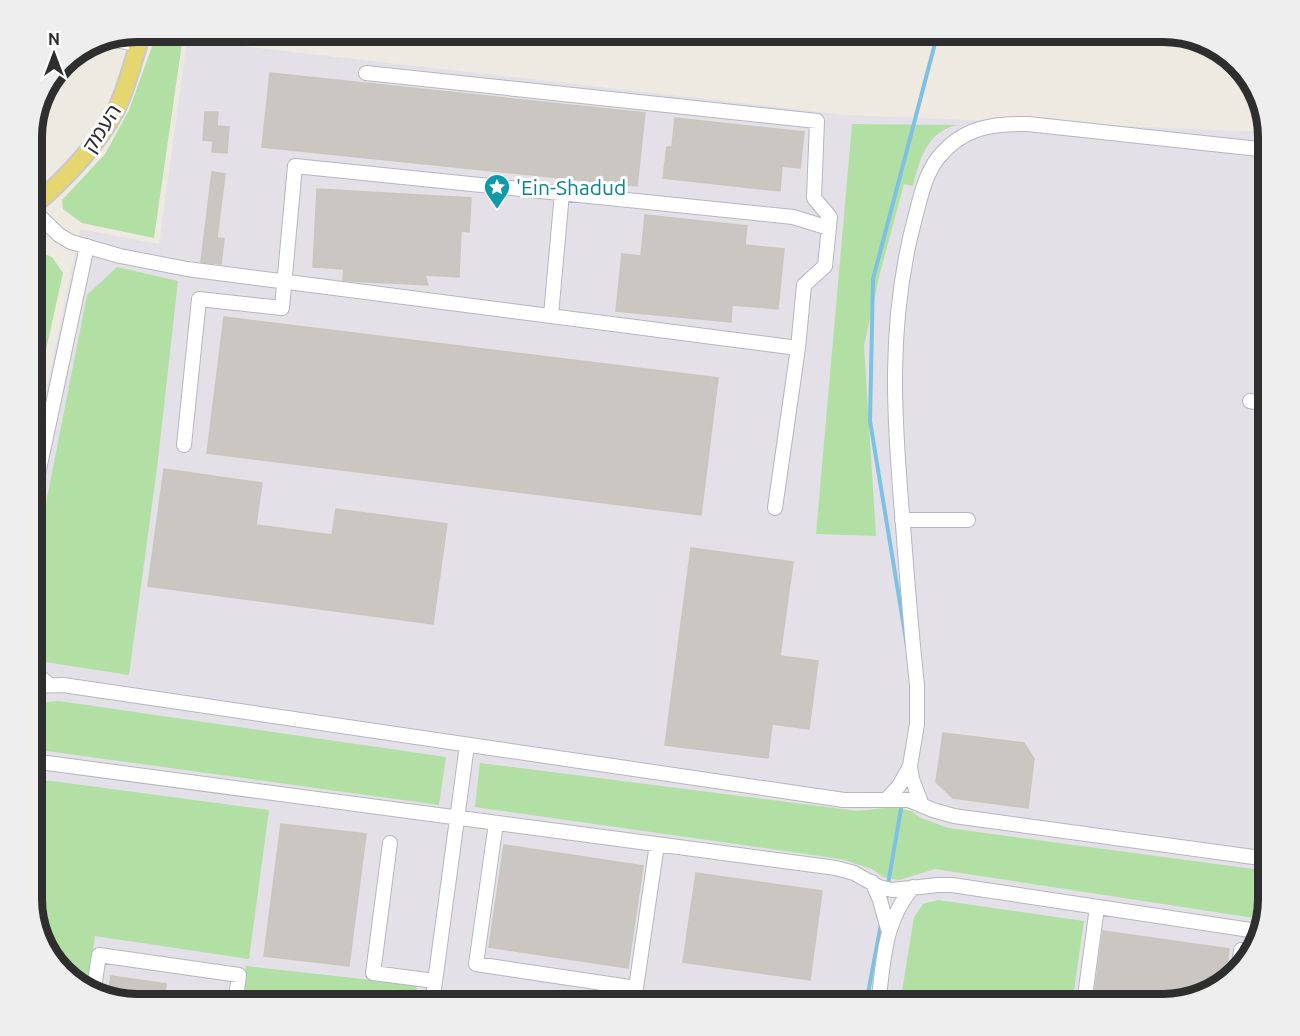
<svg xmlns="http://www.w3.org/2000/svg" width="1300" height="1036" font-family="Ubuntu,'Noto Sans Hebrew',sans-serif">
<style>
.industrial{fill:#e3e1e7}
.green{fill:#b2dfa4}
.lines{fill:none;stroke-linecap:round;stroke-linejoin:round}
.stream{stroke:#7fc0e5;stroke-width:4}
.building{fill:#cac6c1;stroke:#c9c6bb;stroke-width:1.5}
.minor-casing{stroke:#b5b6c0;stroke-width:16}
.major-casing{stroke:#c9c9c9;stroke-width:20}
.minor{stroke:#fff;stroke-width:14}
.major{stroke:#e6d66f;stroke-width:16}
.labels{text-anchor:middle;dominant-baseline:central;stroke-width:6;stroke-linejoin:round;paint-order:stroke}
.street-label{font-size:21px;fill:#2e2e2e;stroke:#fff}
.culture-label{font-size:21px;fill:#0d838f;stroke:#fff;text-anchor:start}
.rim{fill:none;stroke:#2e2e2e;stroke-width:8}
</style>
<rect width="100%" height="100%" fill="#eeeae2"/>
<!-- industrial -->
<path class="industrial" d="M187,40L848,115L1267,132L1268,899L1242,968L1209,994L1163,1004H137L68,978L42,945L32,905V458L80,229L159,244Z"/>
<!-- green -->
<path class="green" d="M157,33L183,36L154,238L82,223L63,209L62,200L105,154L129,110Z
M852,124L957,125C927,132 920,158 913,186L904,184L880,273L864,346L876,536L816,534Z
M32,249L52,257L63,273L32,413Z
M117,267L178,281L158,460L129,675L45,662L32,640V574L87,295Z
M59,701L446,757L439,805L32,749V706L39,703Z
M480,763L858,811L893,807L911,811L921,818L948,828L1268,871V899L1261,919L935,869L899,880L883,877L872,869L841,859L475,807Z
M32,780L52,781L269,810L249,959L95,936L87,986L68,978L42,945L32,905Z
M938,900L1084,921L1072,1004H900L914,917L923,904Z
M246,966L417,985L414,1004H242Z"/>
<g class="lines">
<!-- stream -->
<path class="stream" d="M907,646L870,421L873,279L938,32
M885,902L902,803
M866,1004L881,924"/>
</g>
<!-- building -->
<path class="building" d="M270,73L645,113L637,186L262,147Z
M205,112H218L217,126L229,127L227,153L212,152L213,141L203,140Z
M675,118L804,132L800,168L782,166L780,191L663,178L667,147H672Z
M212,172L225,174L217,238L224,239L221,264L201,262Z
M317,189L471,198L469,232L461,231L459,277L425,275L428,285L350,281L343,280L344,269L313,267Z
M645,215L747,226L745,245L784,249L778,309L732,305L731,322L616,311L622,254L641,256Z
M224,317L718,378L701,515L207,453Z
M164,469L262,483L256,525L332,535L336,509L447,524L433,624L148,586Z
M691,548L793,562L780,656L818,661L809,729L772,724L768,758L665,745Z
M943,733L1024,743L1034,759L1028,808L953,798L936,782Z
M281,824L366,834L349,966L264,956Z
M504,845L643,866L628,968L489,947Z
M696,873L822,891L810,980L683,962Z
M1103,931L1229,949L1225,982L1209,994L1163,1005H1093Z
M111,976L166,984L163,1004H137L108,994Z"/>
<g class="lines">
<!-- minor casing -->
<g class="minor-casing">
<path id="minor" d="M115,40L138,44
M32,209L59,235L71,242L120,256L187,269L798,348L804,285L825,266L830,217L814,198L817,121L366,73
M551,315L562,193
M1250,401L1268,404
M184,445L199,299L282,308L295,166L793,217L829,228
M32,502L87,246
M775,508L798,348
M902,520H968
M32,671L50,685
M32,686L63,685L844,800H909L933,810L954,816L1268,859
M32,761L836,868L854,873L879,887L892,890L938,885H952L1257,931
M886,800L899,786L910,766
M922,805L912,779L910,766L917,724V685C911,632 907,578 903,525C894,421 887,325 914,222C920,200 924,176 938,158C962,128 991,123 1028,124L1268,150
M496,823L476,964L636,988L657,844
M390,843L373,973L435,981
M872,882L880,900L888,929
M1238,972L1241,950
M94,988L99,955L239,975L235,1004
M432,1004L467,745
M878,1004C884,960 883,923 913,887
M1084,1004L1097,907"/>
</g>
<!-- major casing -->
<g class="major-casing">
<path id="major" d="M32,207C64,180 96,147 116,110C128,85 134,58 142,32"/>
</g>
<!-- minor -->
<use href="#minor" class="minor"/>
<!-- major -->
<use href="#major" class="major"/>
</g>
<!-- icons -->
<defs>
<g id="sight-pin" transform="scale(1.35)"><path d="M0 17L-7.5 6A9.5 9.5 0 1 1 7.5 6Z" fill="#0f9aa8" stroke="#fff"/><path d="M0-6L1.8-2.2L6-1.7L2.9 1.2L3.7 5.4L0 3.3L-3.7 5.4L-2.9 1.2L-6-1.7L-1.8-2.2Z" fill="#fff"/></g>
</defs>
<g fill-rule="evenodd">
<use href="#sight-pin" x="497" y="187"/>
</g>
<g class="labels">
<!-- street labels -->
<g class="street-label">
<text transform="translate(101 128) rotate(-57)">העמק</text>
</g>
<!-- culture labels -->
<g class="culture-label">
<text x="516" y="187">'Ein-Shadud</text>
</g>
</g>
<!-- crop -->
<path d="M0 0H1300V1036H0ZM137 42H1163A95 95 0 0 1 1258 137V899A95 95 0 0 1 1163 994H137A95 95 0 0 1 42 899V137A95 95 0 0 1 137 42Z" fill="#eee" fill-rule="evenodd"/>
<path class="rim" d="M137 42H1163A95 95 0 0 1 1258 137V899A95 95 0 0 1 1163 994H137A95 95 0 0 1 42 899V137A95 95 0 0 1 137 42Z"/>
<!-- north arrow -->
<g transform="translate(54 54)" stroke="#ffffff" stroke-width="4.5" paint-order="stroke">
<path d="M0-4.5L10 22L0 15L-10 22Z" fill="#2e2e2e"/>
<text y="-9" font-size="16" font-weight="bold" text-anchor="middle" fill="#2e2e2e">N</text>
</g>
</svg>
